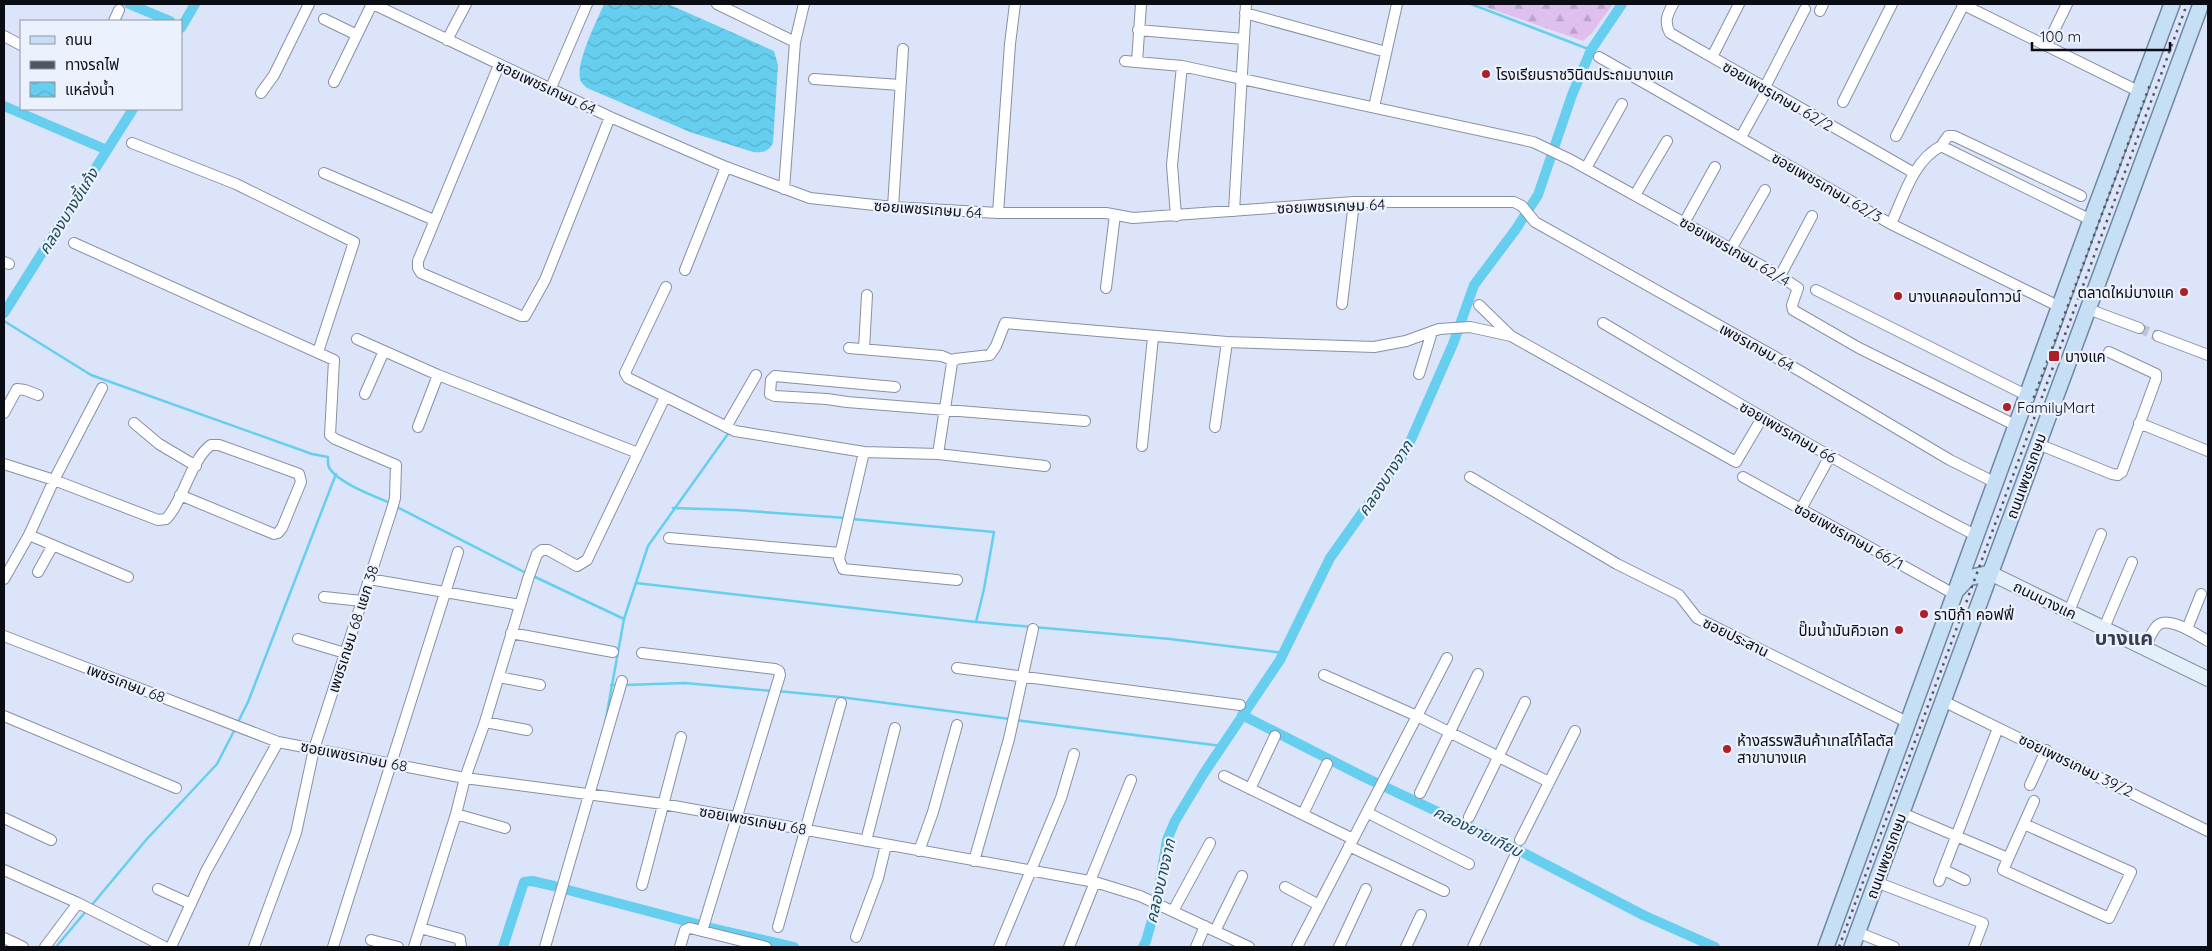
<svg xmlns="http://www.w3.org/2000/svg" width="2212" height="951" font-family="Quicksand,'Noto Sans Thai',sans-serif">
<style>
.forest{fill:url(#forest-firs)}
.water{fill:url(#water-waves)}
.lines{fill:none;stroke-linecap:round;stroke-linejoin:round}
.stream{stroke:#66ceee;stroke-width:2.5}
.canal{stroke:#66ceee;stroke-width:10}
.street-tunnel{stroke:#bcc4d7;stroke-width:10;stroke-dasharray:10 5;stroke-linecap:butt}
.street-casing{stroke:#8890a4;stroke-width:12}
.secondary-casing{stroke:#8890a4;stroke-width:16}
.primary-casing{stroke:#6d88a0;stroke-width:18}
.street{stroke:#fff;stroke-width:10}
.secondary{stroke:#e3eff9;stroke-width:14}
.primary{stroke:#c7dff4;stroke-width:15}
.rail{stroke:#505560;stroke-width:2.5;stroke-dasharray:2.5 5;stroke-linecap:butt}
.poi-dot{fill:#b01e27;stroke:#ecf1fe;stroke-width:2}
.labels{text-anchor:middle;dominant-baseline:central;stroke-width:4.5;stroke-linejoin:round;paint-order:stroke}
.poi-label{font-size:15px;fill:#0b0d14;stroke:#ecf1fe;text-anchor:start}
.street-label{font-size:15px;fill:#0b0d14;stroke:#ecf1fe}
.water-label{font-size:16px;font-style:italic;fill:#1c4a57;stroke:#ecf1fe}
.district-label{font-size:20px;font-weight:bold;fill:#373e4f;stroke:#ecf1fe}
</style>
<defs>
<pattern id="forest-firs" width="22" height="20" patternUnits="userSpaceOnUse" patternTransform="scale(1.25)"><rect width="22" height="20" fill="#debfee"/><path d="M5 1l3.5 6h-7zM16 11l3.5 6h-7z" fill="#bda3cb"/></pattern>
<pattern id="water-waves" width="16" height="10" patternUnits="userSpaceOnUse" patternTransform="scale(1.25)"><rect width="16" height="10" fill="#66ceee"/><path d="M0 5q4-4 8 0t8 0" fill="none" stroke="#57b0cb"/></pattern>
</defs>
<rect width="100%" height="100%" fill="#dbe4f9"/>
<!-- forest -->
<path class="forest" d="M1477,4H1613L1592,33L1583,41Z"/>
<!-- water -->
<path class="water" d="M604,4H668L774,51L778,65L773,143C768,152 763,153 753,152L690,132L587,88C584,85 581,83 580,79C576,61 597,21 604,4Z"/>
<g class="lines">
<!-- stream -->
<path class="stream" d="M1471,4L1591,50
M4,321L91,375L312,454L328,457C328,461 327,465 330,469C339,483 374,496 390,503
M395,506L528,574
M673,508L735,510L846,518
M852,519L994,532L984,589L976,622
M533,576L624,619
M636,583L976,622L1170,639L1284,653
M611,685H617
M625,685L685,683L772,691
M777,691L840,697L1010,719
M1015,720L1222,746
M237,724L248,702L336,474
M605,724L624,619L648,546L730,431
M598,748L602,734
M91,906L146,840L217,764L235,729
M56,947L87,910"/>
<!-- canal -->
<path class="canal" d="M129,4L170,21
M181,28L195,4
M4,106L107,150
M4,313L133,109
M1242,715L1362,776L1516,849L1643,915L1715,947
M568,890L697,924
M711,928L794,947
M503,947L524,882L532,881L554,886
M1143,947L1146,941L1156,906L1167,840L1175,821L1204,773L1280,660L1330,558L1406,451L1453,344L1474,285L1516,229L1538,195L1572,95L1591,50L1622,4"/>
<!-- street-tunnel -->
<path class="street-tunnel" d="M2139,328L2158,336"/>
<!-- street casing -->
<g class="street-casing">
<path id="street" d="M373,4L610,117L726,167L810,198L893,207L998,213H1106L1133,218L1354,202H1514L1522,206L1535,222L1800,371L1950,460L1996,483
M717,4L795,42
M1673,4C1667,15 1664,22 1670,33L1914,173
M1962,4L2138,91
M1820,11L1823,4
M1245,13L1386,52
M324,19L357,35
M114,21L119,10
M1138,30L1244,39
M4,36L21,45
M447,40L466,4
M2047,45L2067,4
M1599,57L1891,224L2060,307
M1712,57L1739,4
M1125,61L1182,66L1533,142L1571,160L1780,276L1798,288L1792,305L1793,310L1859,348L2017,426
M1137,62L1141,4
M499,65L418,261V268L421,273L521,316H525L545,280L610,117
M814,79L900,85
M334,82L372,4
M1764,89L1805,9
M550,90L587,4
M261,93L274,75L309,4
M1843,102L1892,4
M1374,107L1397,4
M1896,136L1964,4
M1741,137L1767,90
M132,143L236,184L354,242L318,352
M1941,146L1948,136H1954L2081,196
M1586,168L1622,104
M324,173L434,220
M784,189L795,42L804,4
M1635,195L1667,141
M893,207L903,49
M1234,211L1246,4
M998,213L1010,44L1015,4
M1176,216L1172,165L1182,66
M1684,223L1715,167
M1891,224C1904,196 1913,161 1941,146L2091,220
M74,243L334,360L330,435L335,439L396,465L395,498L392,509L314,749L296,833L254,947
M1731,249L1765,190
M4,262L9,264
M685,270L726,167
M1780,276L1812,216
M666,287L625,373L628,378L735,431L864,452L938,454L1045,466
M1106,288L1115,215
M1816,290L2028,396
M1342,304L1354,202
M1479,305L1511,336L1736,462L1762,418
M2088,309L2139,328
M1603,323C1726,396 1849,470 1977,536
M2158,336L2208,355
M357,339L438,375L638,453
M849,348L942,356L954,361
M864,349L867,295
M1419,374L1432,332
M895,387L775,376L771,380L770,394L775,396L827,399L847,402L1085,421
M365,394L384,351
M4,413L17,389L25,390L38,395
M134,423L159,444L196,466
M2139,423L2208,451
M418,427L438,375
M726,427L756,375
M1215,427L1227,342
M2038,444L2112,474L2118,475L2122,472L2156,379V374L2109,352
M1142,446L1153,337
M864,452L839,559L843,569L957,580
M938,454L952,363L955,359L990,355L996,346L1005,323L1227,342L1374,347L1406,341L1439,329L1470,327L1511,336
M4,464L54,480L158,520L166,519C183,502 191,459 211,445H219L299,474L301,482L282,528L278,533L274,534L180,495
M1470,477L1617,564L1679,595L1697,618L1909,723
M1743,477L1954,594
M1801,509L1830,456
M29,535L128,577
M669,538L840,553
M38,572L53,545
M4,579L29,535L54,480L102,388
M369,579L520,605
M324,597L362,601
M2069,611L2101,534
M2104,628L2132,562
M2187,629L2201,594
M511,633L613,652
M4,636L278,742L465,778L663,804L1095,882L1140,896L1249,947
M298,639L345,653
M2145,648C2148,641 2151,633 2156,627C2166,613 2197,635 2208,641
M642,653L775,669L779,671L780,675L702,931
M1447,658L1417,716L1549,782
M957,668L1240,705
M499,677L540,685
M1943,701L2208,831
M4,716L176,788
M485,722L527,730
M1224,776L1353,839
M2030,785L2046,750
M1250,789L1275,736
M1420,793L1478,674
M1368,813L1469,864
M1902,813L2008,858
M456,814L505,828
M1303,814L1327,764
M1469,817L1525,702
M4,818L51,840
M2024,824L2131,872L2109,918L2003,870L2034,801
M1520,840L1575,731
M866,841L895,728
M1349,846L1444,891
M919,851L933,812L957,725
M974,861L1009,739L1033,629
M4,870L78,903L165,947
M1944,870L1965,880
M1090,881L1131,780
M1939,881L1998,728
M1876,882L1983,923L1974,947
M642,885L681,737
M1285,887L1319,905
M158,889L191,904
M1173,911L1210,843
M778,927L841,703
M420,928L460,939L461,947
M1215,931L1242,876
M1857,932L1894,947
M856,937L878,878L886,845
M4,938L23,947
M371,940L398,947
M45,947L78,903
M171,947L206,871L278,742
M333,947L458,552
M414,947L456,814L465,778L485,722L528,579L537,554L542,550H548L577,566L587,560L665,397
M545,947L622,681
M680,947L685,930L690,928L766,947
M999,947L1061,798L1074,754
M1069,947L1095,882
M1196,947L1205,926
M1297,947L1417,716L1324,675
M1339,947L1366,889
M1406,947L1421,915
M1473,947L1514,858"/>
</g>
<!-- secondary casing -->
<g class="secondary-casing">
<path id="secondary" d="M1990,573L2208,679"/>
</g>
<!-- primary casing -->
<g class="primary-casing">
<path id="primary" d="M1958,589L1968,578L1990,573
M1826,947L2091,220L2172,4
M1852,947L2201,4"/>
</g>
<!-- street -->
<use href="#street" class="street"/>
<!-- secondary -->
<use href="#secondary" class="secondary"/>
<!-- primary -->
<use href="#primary" class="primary"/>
<!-- rail -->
<path class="rail" d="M2031,405L2151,82
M1839,947L2187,4"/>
</g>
<!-- markers -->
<g class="poi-dot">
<circle cx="1486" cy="74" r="5"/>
<circle cx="2184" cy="292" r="5"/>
<circle cx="1898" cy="296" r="5"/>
<rect x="2048" y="350" width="12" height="12" rx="2.5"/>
<circle cx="2007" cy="407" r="5"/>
<circle cx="1924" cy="614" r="5"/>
<circle cx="1899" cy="630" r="5"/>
<circle cx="1727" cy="749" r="5"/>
</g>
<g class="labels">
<!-- poi labels -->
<g class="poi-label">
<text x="1496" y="74">โรงเรียนราชวินิตประถมบางแค</text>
<text x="2174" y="292" text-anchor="end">ตลาดใหม่บางแค</text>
<text x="1908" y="296">บางแคคอนโดทาวน์</text>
<text x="2065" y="356">บางแค</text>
<text x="2017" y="407">FamilyMart</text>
<text x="1934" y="614">ราบิก้า คอฟฟี่</text>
<text x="1889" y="630" text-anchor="end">ปั๊มน้ำมันคิวเอท</text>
<text x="1737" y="740">ห้างสรรพสินค้าเทสโก้โลตัส<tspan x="1737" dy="17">สาขาบางแค</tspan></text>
</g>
<!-- street labels -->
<g class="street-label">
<text transform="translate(546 87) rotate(25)">ซอยเพชรเกษม 64</text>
<text transform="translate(1778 96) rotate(30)">ซอยเพชรเกษม 62/2</text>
<text transform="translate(1827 187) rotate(30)">ซอยเพชรเกษม 62/3</text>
<text transform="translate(1331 206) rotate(-2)">ซอยเพชรเกษม 64</text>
<text transform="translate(928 209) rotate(4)">ซอยเพชรเกษม 64</text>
<text transform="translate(1735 251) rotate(30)">ซอยเพชรเกษม 62/4</text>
<text transform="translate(1757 347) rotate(29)">เพชรเกษม 64</text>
<text transform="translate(1788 432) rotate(30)">ซอยเพชรเกษม 66</text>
<text transform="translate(2026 476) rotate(-70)">ถนนเพชรเกษม</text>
<text transform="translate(1849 536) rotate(29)">ซอยเพชรเกษม 66/1</text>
<text transform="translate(2045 600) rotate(26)">ถนนบางแค</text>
<text transform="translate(353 629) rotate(-72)">เพชรเกษม 68 แยก 38</text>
<text transform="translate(1736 637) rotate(26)">ซอยประสาน</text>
<text transform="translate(126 683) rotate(21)">เพชรเกษม 68</text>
<text transform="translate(354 756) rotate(11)">ซอยเพชรเกษม 68</text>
<text transform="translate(2076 765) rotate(26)">ซอยเพชรเกษม 39/2</text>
<text transform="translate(753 820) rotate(10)">ซอยเพชรเกษม 68</text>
<text transform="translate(1886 856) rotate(-70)">ถนนเพชรเกษม</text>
</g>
<!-- water labels -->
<g class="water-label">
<text transform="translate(68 211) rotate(-58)">คลองบางขี้แก้ง</text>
<text transform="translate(1385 478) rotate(-57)">คลองบางจาก</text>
<text transform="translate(1478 831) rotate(26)">คลองยายเทียบ</text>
<text transform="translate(1160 881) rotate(-77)">คลองบางจาก</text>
</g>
<!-- district labels -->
<g class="district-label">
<text x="2124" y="637">บางแค</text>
</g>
</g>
<!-- border -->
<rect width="2212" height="951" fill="none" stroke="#0b0d14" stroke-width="10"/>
<!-- legend -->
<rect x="20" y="20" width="162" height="90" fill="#ecf1fe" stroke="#9296a0"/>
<rect x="30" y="36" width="25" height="8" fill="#c7dff4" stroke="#9296a0"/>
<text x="65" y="45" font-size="15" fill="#0b0d14">ถนน</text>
<rect x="30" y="61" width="25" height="8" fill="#505560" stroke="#9296a0"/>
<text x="65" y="70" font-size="15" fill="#0b0d14">ทางรถไฟ</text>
<rect x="30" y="82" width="25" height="15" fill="url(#water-waves)" stroke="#9296a0"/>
<text x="65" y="95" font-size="15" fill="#0b0d14">แหล่งน้ำ</text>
<!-- scale -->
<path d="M2032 42v8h138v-8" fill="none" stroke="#0b0d14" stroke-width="2.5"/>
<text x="2040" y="42" font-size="15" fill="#0b0d14" stroke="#ecf1fe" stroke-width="4" paint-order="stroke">100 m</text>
</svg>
